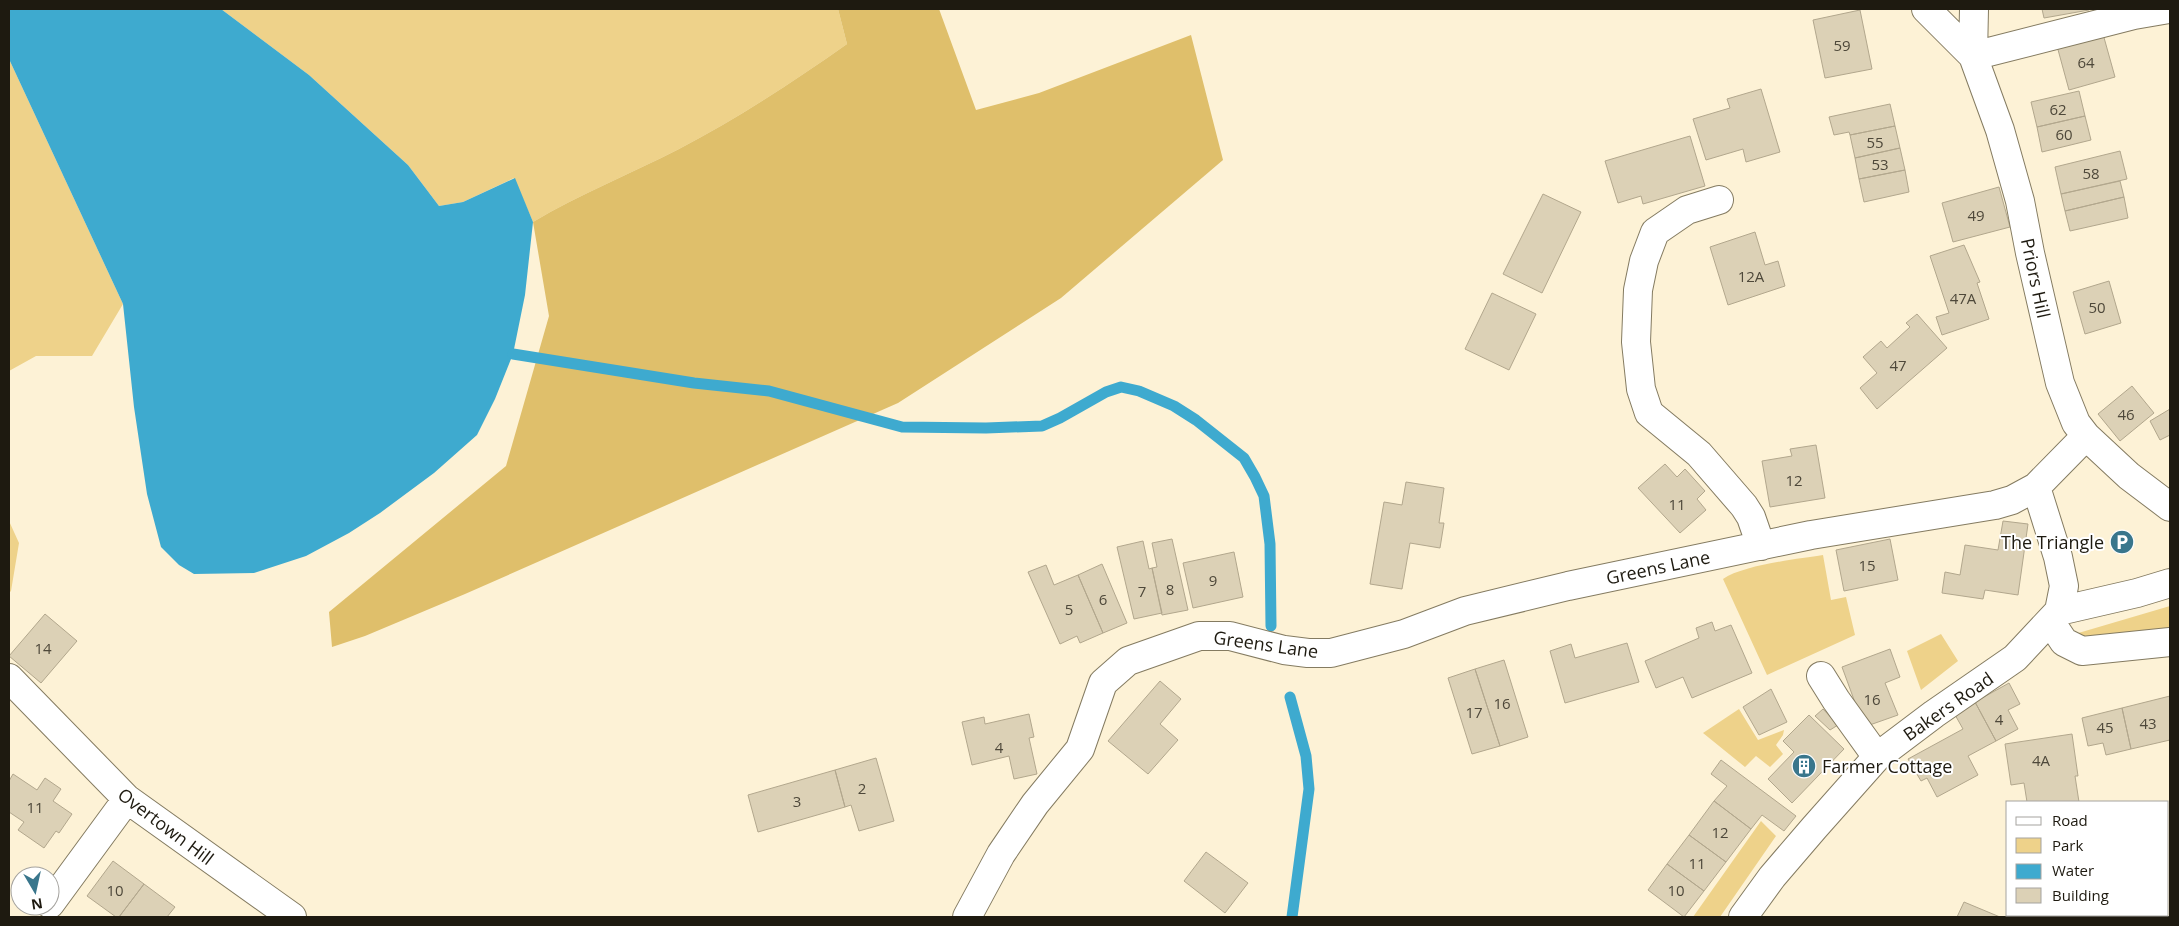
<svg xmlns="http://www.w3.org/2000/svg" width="2179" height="926" font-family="'Open Sans',sans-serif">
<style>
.green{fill:#eed28a}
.forest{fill:#dfbf6b}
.water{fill:#3eaacf}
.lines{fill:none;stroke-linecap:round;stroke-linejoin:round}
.stream{stroke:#3eaacf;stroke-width:11}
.building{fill:#dcd1b6;stroke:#b2a78d}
.minor-casing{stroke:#847b61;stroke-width:30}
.minor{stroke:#fff;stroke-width:28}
.labels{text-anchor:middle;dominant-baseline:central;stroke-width:4;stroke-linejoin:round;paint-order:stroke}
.number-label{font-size:15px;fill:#4e483a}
.street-label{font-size:18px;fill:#1e1a10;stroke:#fff}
.poi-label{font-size:18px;fill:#1e1a10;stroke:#fff;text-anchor:end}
</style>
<rect width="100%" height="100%" fill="#fdf2d6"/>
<!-- green -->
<path class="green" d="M221,9H838L847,44C793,82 738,118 679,149C630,174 580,194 533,222L514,178L463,202L439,206L408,165L309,75Z
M9,59L123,304L92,356H36L9,371Z
M9,521L19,543L11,591L9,593Z
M1823,555L1831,600L1846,597L1855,635L1767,675L1723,579C1743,565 1797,559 1823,555Z
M2170,606V628L2105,645L2075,634Z
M1941,634L1958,661L1921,690L1907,651Z
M1739,709L1758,740L1784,730L1783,735L1776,745L1783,754L1770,767L1756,756L1745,767L1703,733Z
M1761,821L1776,836L1720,917H1693Z"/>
<!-- forest -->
<path class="forest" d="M838,9H939L976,110L1039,93L1191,35L1223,160L1061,298L898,403L465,594L365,636L332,647L329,612L506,466L549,316L533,222C580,194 630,174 679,149C738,118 793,82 847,44Z"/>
<!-- water -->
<path class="water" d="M9,9H221L309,75L408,165L439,206L463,202L515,178L533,222L525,295L513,354L495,399L477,435L434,473L380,513L349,533L306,556L254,573L194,574L179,565L161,547L147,494L134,407L123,304L9,59Z"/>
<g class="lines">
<!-- stream -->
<path class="stream" d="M513,354L694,383L769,391L902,427L986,428L1042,426L1060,418L1106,392L1121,387L1139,391L1174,406L1196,420L1244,458L1255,477L1264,496L1270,544L1271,626
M1290,697L1306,756L1309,789L1292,917"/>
</g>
<!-- building -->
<path class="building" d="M2042,9H2089V10L2044,18Z
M1860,10L1872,69L1825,78L1813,20Z
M2103,34L2115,77L2069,90L2057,46Z
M1761,89L1780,152L1746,162L1743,149L1706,160L1693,119L1730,108L1727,99Z
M2079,91L2085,116L2037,127L2031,102Z
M1890,104L1895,126L1850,135L1849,132L1834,135L1829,117Z
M2085,116L2091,140L2042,152L2037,127Z
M1895,126L1900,148L1855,158L1850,135Z
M1690,136L1705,186L1643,204L1641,196L1618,203L1605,161Z
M1900,148L1905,170L1859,179L1855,158Z
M2120,151L2127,179L2061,194L2055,167Z
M1905,170L1909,192L1864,202L1859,179Z
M2120,181L2124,197L2065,211L2061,194Z
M1999,187L2010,227L1953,242L1942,203Z
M1543,194L1581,212L1542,293L1503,274Z
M2124,197L2128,218L2070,231L2065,211Z
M1755,232L1765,265L1778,261L1785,286L1728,305L1710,247Z
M1964,245L1980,282L1977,283L1989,319L1942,335L1936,317L1949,313L1930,256Z
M2109,281L2121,323L2085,334L2073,292Z
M1492,293L1536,314L1509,370L1465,349Z
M1917,314L1947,348L1877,409L1860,388L1877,373L1863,357L1881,341L1887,348L1910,327L1906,323Z
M2132,386L2154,413L2120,441L2098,414Z
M2170,409V435L2160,440L2150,421Z
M1816,445L1825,498L1770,507L1762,461L1792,456L1790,449Z
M1665,464L1677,477L1685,469L1705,491L1697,499L1706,510L1680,533L1638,488Z
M1406,482L1444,488L1439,523H1444L1440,548L1410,543L1402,589L1370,584L1384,502L1402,505Z
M2003,521L2028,524L2018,595L1985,590L1983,599L1942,593L1945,572L1960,575L1965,545L1998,550Z
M1172,539L1188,610L1162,615L1152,568L1157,567L1152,543Z
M1890,539L1898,580L1844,591L1836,550Z
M1143,541L1149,569L1152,568L1162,613L1134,619L1117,547Z
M1234,552L1243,597L1193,608L1183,563Z
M1102,564L1127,623L1103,633L1078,575Z
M1046,565L1054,585L1078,575L1103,633L1080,643L1077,636L1060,644L1028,572Z
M45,614L77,641L41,683L9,656Z
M1712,622L1715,631L1731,625L1752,673L1692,698L1683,677L1656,688L1645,661L1699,638L1696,628Z
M1627,643L1639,682L1565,703L1550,651L1571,644L1575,658Z
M1890,649L1900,677L1885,683L1898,715L1864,727L1842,667Z
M1504,660L1528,737L1500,746L1475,669Z
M1475,669L1500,746L1472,754L1448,678Z
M1160,681L1181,699L1160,724L1178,740L1148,774L1108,741Z
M2009,683L2020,704L2008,710L2018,729L1996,741L1975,702Z
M1771,689L1787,722L1759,735L1743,707Z
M2170,696V740L2131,749L2122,708Z
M1975,702L1996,741L1968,756L1978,775L1937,797L1927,778L1921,781L1908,759L1963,729L1954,713Z
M2122,708L2131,749L2106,755L2103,743L2088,746L2082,718Z
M1823,709L1838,725L1830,730L1815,716Z
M1029,714L1034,737L1029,738L1037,774L1014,779L1009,756L972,765L962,722L984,717L985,724Z
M1809,715L1844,749L1792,803L1768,779L1794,752L1783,741Z
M2072,734L2078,776H2075L2079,802H2027L2024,783L2011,785L2005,744Z
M876,758L894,821L859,831L851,805L845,807L835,770Z
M1721,760L1796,816L1784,831L1762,815L1751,829L1714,801L1727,786L1711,774Z
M835,770L845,807L758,832L748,795Z
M13,774L37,790L45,778L61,789L53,801L72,814L59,833L56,831L44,848L18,830L24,822L9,812V781Z
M1714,801L1751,829L1726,862L1689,835Z
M1689,835L1726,862L1704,891L1667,864Z
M1206,852L1248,883L1225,913L1184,881Z
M113,861L144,884L119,917H116L87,896Z
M1667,864L1704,891L1684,917L1648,890Z
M144,884L175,907L167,917H119Z
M1964,902L2000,917H1957Z"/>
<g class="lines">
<!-- minor casing -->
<g class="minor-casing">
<path id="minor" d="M1926,9L1973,56L2134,15L2169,9
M1974,9L1973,56L2000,130L2020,201L2030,253L2060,383L2076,423L2086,436L2129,476L2170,507
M1719,200L1687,210L1655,232L1644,261L1638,290L1636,342L1641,389L1649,413L1699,454L1744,506L1751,517L1761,546
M2036,487L2058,557L2064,586L2059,611
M2059,611L2137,593L2170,583
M2050,621L2064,642L2082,651L2170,642
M1821,676L1836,700L1877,757
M9,678L127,799L292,917
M50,904L127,799
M967,917L1001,854L1035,804L1080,749L1103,683L1128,661L1199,636H1230L1284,650L1308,653H1331L1404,634L1465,611L1568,586L1811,535L1995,505L2012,500L2036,487L2086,436
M1743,917L1772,877L1814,828L1877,757L1934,714L2015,658L2059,611"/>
</g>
<!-- minor -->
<use href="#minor" class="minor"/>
</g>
<!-- icons -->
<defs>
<g id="parking-disc" transform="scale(1.25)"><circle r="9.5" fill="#39768c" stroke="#fff"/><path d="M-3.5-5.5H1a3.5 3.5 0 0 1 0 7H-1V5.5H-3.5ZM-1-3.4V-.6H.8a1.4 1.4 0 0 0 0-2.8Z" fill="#fff"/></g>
<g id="building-disc" transform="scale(1.25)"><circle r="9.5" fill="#39768c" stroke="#fff"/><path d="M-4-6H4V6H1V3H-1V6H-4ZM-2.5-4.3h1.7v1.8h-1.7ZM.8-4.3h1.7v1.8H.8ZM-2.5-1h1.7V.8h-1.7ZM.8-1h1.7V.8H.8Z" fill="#fff"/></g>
</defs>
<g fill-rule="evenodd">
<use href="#parking-disc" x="2122" y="542"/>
<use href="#building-disc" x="1804" y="766"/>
</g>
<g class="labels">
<!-- number labels -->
<g class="number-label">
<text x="1842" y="45">59</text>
<text x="2086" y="62">64</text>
<text x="2058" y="109">62</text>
<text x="2064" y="134">60</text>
<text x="1875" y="142">55</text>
<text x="1880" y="164">53</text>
<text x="2091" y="173">58</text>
<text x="1976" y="215">49</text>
<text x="1751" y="276">12A</text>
<text x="1963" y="298">47A</text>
<text x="2097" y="307">50</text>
<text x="1898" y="365">47</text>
<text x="2126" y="414">46</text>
<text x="1794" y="480">12</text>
<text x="1677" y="504">11</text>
<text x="1867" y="565">15</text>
<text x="1213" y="580">9</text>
<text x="1170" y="589">8</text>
<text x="1142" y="591">7</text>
<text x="1103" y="599">6</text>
<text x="1069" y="609">5</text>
<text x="43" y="648">14</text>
<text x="1872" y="699">16</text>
<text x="1502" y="703">16</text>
<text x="1474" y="712">17</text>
<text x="1999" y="719">4</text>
<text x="2148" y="723">43</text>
<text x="2105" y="727">45</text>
<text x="999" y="747">4</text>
<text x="2041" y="760">4A</text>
<text x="862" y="788">2</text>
<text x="797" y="801">3</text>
<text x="35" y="807">11</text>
<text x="1720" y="832">12</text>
<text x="1697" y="863">11</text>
<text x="115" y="890">10</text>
<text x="1676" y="890">10</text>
</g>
<!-- street labels -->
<g class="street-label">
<text transform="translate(2036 278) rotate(78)">Priors Hill</text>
<text transform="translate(1658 567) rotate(-12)">Greens Lane</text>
<text transform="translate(1266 644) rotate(8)">Greens Lane</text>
<text transform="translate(1948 706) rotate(-35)">Bakers Road</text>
<text transform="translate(166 826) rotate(37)">Overtown Hill</text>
</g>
<!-- poi labels -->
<g class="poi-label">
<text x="2104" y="542">The Triangle</text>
<text x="1822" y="766" text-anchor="start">Farmer Cottage</text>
</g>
</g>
<!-- border -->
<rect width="2179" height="926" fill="none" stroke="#1e1a10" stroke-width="20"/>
<!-- legend -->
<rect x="2006" y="801" width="162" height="115" fill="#ffffff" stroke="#a5a39f"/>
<rect x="2016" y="817" width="25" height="8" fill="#ffffff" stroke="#a5a39f"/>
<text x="2052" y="826" font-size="15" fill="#1e1a10">Road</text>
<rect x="2016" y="838" width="25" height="15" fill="#eed28a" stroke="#a5a39f"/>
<text x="2052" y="851" font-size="15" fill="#1e1a10">Park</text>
<rect x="2016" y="864" width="25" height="15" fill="#3eaacf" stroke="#a5a39f"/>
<text x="2052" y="876" font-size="15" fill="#1e1a10">Water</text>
<rect x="2016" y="888" width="25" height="15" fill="#dcd1b6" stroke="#a5a39f"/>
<text x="2052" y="901" font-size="15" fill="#1e1a10">Building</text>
<!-- north arrow -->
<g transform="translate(35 891) rotate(171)"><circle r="24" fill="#ffffff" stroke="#a5a39f"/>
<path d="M0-4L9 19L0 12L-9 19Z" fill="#39768c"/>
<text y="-8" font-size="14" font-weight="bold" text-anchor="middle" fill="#1e1a10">N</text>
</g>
</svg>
